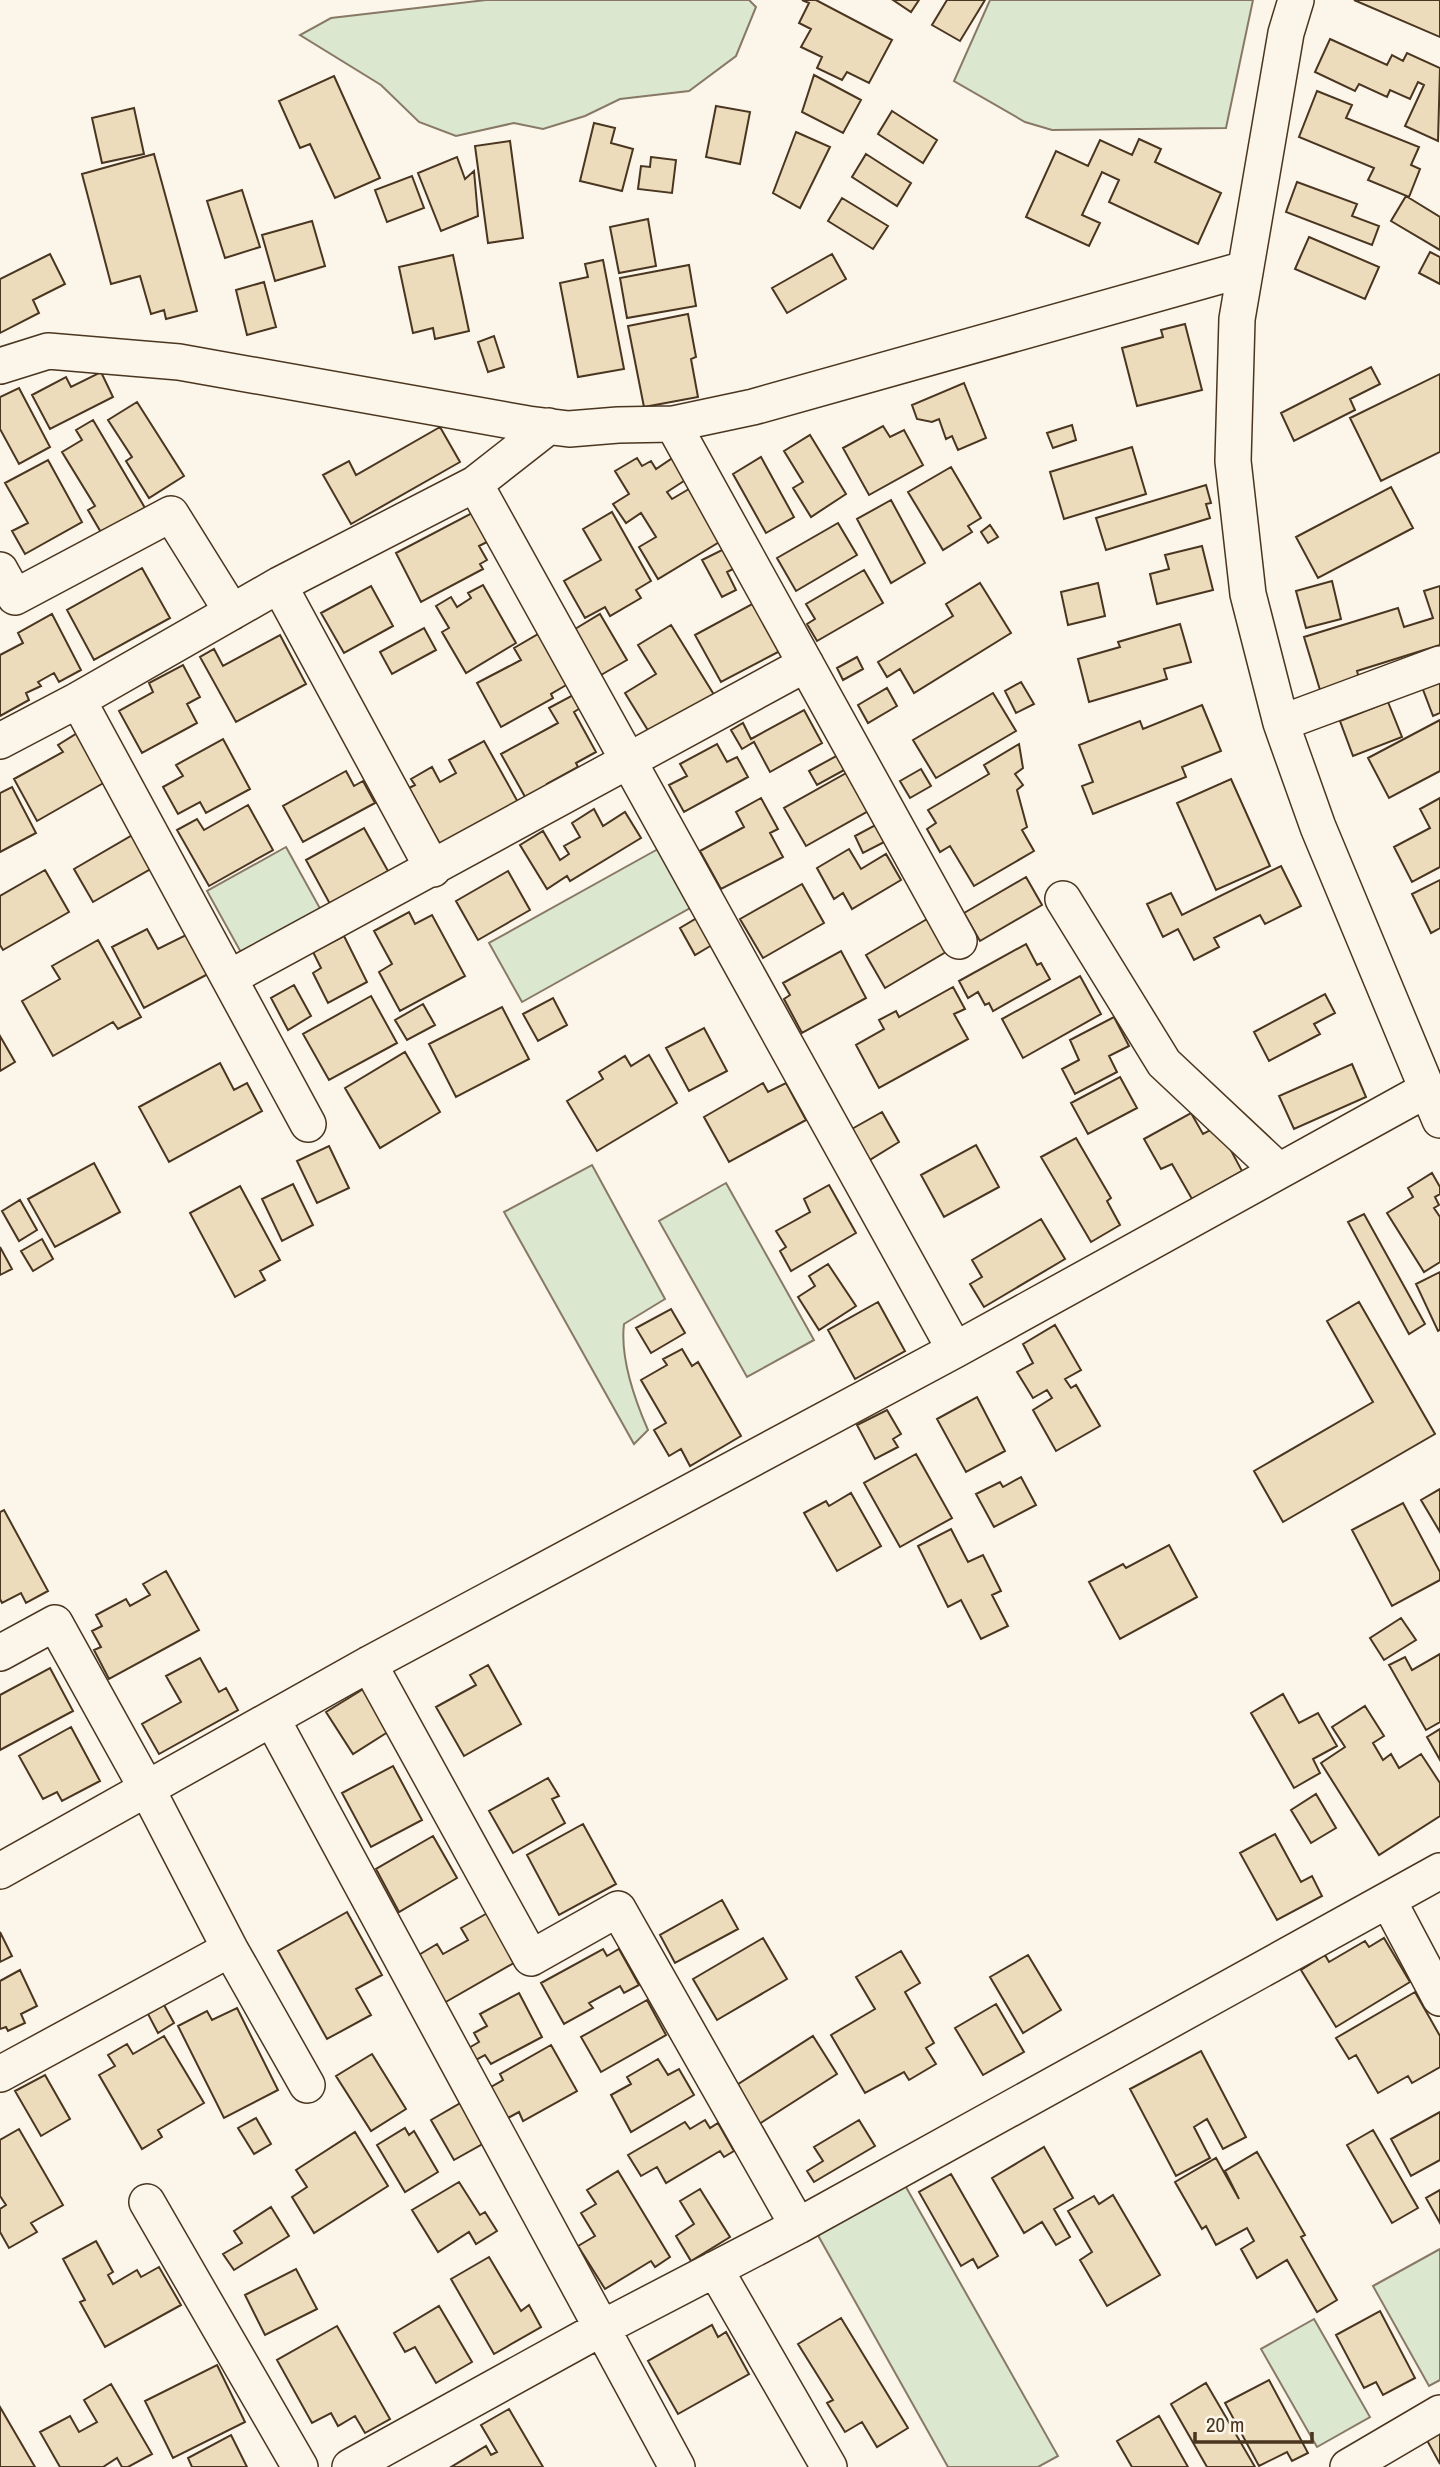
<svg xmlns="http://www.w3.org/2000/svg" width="1440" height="2467" font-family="'Archivo Narrow',sans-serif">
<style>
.green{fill:#dce7d0;stroke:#887966;stroke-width:2}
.building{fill:#ecdcbc;stroke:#4a3520;stroke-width:2}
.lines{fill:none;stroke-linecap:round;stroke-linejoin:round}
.minor-casing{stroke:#4a3520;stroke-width:38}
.minor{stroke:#fbf6e9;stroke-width:35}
</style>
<rect width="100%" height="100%" fill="#fbf6e9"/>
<!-- green -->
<path class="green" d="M486,0H749L756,7L736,56L689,91L620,99L585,116L543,129L514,123L456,136L419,122L381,85L300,35L331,18Z
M990,0H1253L1226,128L1052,130L1025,122L954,81Z
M286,847L322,912L243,956L207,891Z
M658,849L690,908L522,1002L489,943Z
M592,1165L665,1299L624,1324C620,1358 634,1398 648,1430L634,1444L504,1212Z
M726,1183L814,1340L747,1377L659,1221Z
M902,2180L1058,2456L1038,2467H948L815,2230Z
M1440,2249V2380L1429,2386L1373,2286Z
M1314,2319L1370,2417L1317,2447L1261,2349Z"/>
<!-- building -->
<path class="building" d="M802,0H816L892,40L869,83L847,72L842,80L817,68L822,57L801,47L811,29L799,23L809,3Z
M893,0H919L911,12Z
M947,0H985L960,41L932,25Z
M1354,0H1440V37Z
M1330,39L1387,65L1392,55L1403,61L1407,53L1440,68L1438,141L1405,126L1424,85L1418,82L1410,99L1390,90L1387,97L1359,84L1355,91L1315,72Z
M814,75L861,100L843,133L802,112Z
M334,76L380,178L335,198L310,144L300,148L279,101Z
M1317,91L1352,105L1346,118L1419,147L1411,165L1420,169L1409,197L1368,180L1374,168L1299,137Z
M716,106L750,112L740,164L706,157Z
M134,108L144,154L102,163L92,118Z
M892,111L937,140L923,163L878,134Z
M594,123L615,128L611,143L633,149L622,191L580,181Z
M796,132L830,147L800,208L773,193Z
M1139,139L1161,149L1155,162L1221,193L1198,244L1109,202L1119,180L1102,172L1082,215L1100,223L1089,246L1026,217L1056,151L1088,166L1100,140L1132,155Z
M510,141L523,238L488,243L475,146Z
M154,154L197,311L166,319L164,310L151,314L140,276L111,284L82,174Z
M866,154L911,183L897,206L852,177Z
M457,157L465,179L474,171L478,216L441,231L418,173Z
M651,157L676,160L672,193L638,189L641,166L650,167Z
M412,176L424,208L387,222L375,190Z
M1297,182L1357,204L1352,216L1379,226L1372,245L1286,212Z
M242,190L260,247L225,258L207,201Z
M1406,196L1440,217V250L1391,221Z
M842,198L888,226L873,249L828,221Z
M648,219L656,266L619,273L610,227Z
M312,221L325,266L275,281L262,235Z
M1309,237L1379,267L1365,299L1295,269Z
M1430,252L1440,257V284L1419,273Z
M50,254L65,284L33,300L39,313L0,333V279Z
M832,254L846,279L787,313L772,288Z
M453,255L469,331L435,339L433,328L413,333L399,267Z
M603,260L624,369L578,377L560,283L588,277L585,264Z
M689,265L696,306L627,318L620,278Z
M264,282L276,327L247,335L236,290Z
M688,314L696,357L691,359L698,397L644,407L628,326Z
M1185,324L1202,390L1137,406L1122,348L1163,337L1161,330Z
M494,336L504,367L488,372L478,342Z
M1371,367L1380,384L1350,399L1355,410L1294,441L1281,413Z
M101,372L113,397L50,429L32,395L66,377L71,387Z
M1440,374V452L1381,481L1350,418Z
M964,383L986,438L958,450L952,436L946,439L939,419L932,422L917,419L912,405Z
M19,388L50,447L19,464L0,429V397Z
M137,402L184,476L149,498L126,461L132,457L108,420Z
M93,420L145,508L102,534L88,510L95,506L62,452L82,440L76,430Z
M1072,425L1076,440L1053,448L1047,433Z
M883,426L890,437L904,430L923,465L869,495L843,448Z
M440,427L460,462L351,524L323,475L349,461L356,475Z
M810,435L846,494L811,517L793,488L803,482L784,451Z
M1132,447L1146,494L1064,519L1050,472Z
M677,455L690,477L667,492L672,499L694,486L726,538L658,579L639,547L656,537L641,513L626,523L613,504L629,494L615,471L637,458L642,466L651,461L656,469Z
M761,457L794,517L766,533L733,474Z
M48,460L82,522L25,554L12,531L28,523L5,483Z
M951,467L981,518L968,526L972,532L943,550L908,492Z
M1206,485L1211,503L1206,504L1210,518L1106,550L1096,518Z
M1391,487L1413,528L1318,578L1296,537Z
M891,500L925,563L891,583L857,519Z
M612,512L651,581L636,590L641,598L610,616L605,607L585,618L564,581L601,560L583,529Z
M472,513L487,542L479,546L487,560L480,564L483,569L421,602L396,553Z
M838,523L857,555L796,591L777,558Z
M990,525L998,537L988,543L981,532Z
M1202,546L1213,590L1157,604L1150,574L1169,569L1165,555Z
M724,549L735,568L727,572L736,590L722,597L702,560Z
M142,568L170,618L94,660L67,610Z
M864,570L883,603L817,641L807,624L815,619L806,604Z
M1332,581L1341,619L1306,628L1296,591Z
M980,583L1011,633L914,693L900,669L887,677L878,662L953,616L946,604Z
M1098,583L1105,616L1068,625L1061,592Z
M483,585L516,643L466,673L442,632L449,628L436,606L451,597L457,607L471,598L468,593Z
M371,586L393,626L344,653L321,613Z
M1440,586V645L1357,671L1359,678L1320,690L1304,637L1398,608L1404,627L1433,618L1424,591Z
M754,603L780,651L721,682L695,635Z
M52,614L81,670L59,682L54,673L38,682L41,686L26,693L29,700L0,716V655L23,643L18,633Z
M600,614L627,660L601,675L575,629Z
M1180,624L1191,662L1164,669L1167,679L1089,702L1078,659L1120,647L1118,642Z
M671,625L716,698L652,737L625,693L656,674L638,645Z
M424,628L436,650L392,674L380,652Z
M540,633L568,684L551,694L553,698L501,727L477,683L521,660L514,648Z
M280,635L306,684L236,722L200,657L214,649L223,666Z
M857,657L863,669L843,680L837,668Z
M183,665L200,697L187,704L197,723L142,753L119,711L153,692L149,683Z
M1440,680V713L1433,716L1422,687Z
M1021,682L1034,704L1016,713L1005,691Z
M887,688L897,706L868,723L858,705Z
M993,693L1016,731L936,778L913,740Z
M575,694L582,707L574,712L596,752L576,763L578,767L547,784L550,789L528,802L501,754L558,723L549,708Z
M1388,702L1402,737L1353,756L1340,721Z
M1202,705L1221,751L1182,767L1186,777L1093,814L1082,786L1093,782L1079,745L1140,721L1143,729Z
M804,710L822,743L770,772L754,742L742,749L731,730L743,723L751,739Z
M1440,720V771L1389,798L1368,758Z
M79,732L107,781L37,821L14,779L63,752L58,745Z
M223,739L250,789L206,813L200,802L178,814L163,787L183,776L176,765Z
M484,741L519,804L441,846L409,788L415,785L411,779L432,767L440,782L456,773L449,760Z
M717,744L727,762L737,757L748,777L684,812L669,785L687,776L680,764Z
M1019,744L1023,768L1015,774L1023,785L1017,790L1027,827L1022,830L1034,851L974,886L950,846L940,852L927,829L936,823L928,810L989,774L984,765Z
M838,755L846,769L817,785L809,771Z
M921,769L931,786L910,798L900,781Z
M346,771L354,786L363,781L375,803L303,842L283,806Z
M848,772L870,810L806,846L784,808Z
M1231,779L1270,866L1216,890L1177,803Z
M12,787L36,833L0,852V793Z
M761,798L778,829L770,833L783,857L721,889L700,851L744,827L736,812Z
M1440,798V867L1412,882L1394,847L1430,828L1420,809Z
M248,805L273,850L209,886L177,830L197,819L204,830Z
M594,809L603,826L625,812L641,838L570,881L567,876L547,889L520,845L543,831L560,860L569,854L564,846L580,837L572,823Z
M881,822L890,839L863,853L855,836Z
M364,828L388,871L330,904L306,860Z
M136,833L154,867L93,902L74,869Z
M849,849L861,869L886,854L901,880L852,909L843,893L834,899L817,868Z
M1281,866L1301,906L1265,924L1260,915L1214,938L1219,947L1194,960L1178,929L1163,937L1147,904L1171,893L1182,915Z
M45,870L69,912L3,950L0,945V896Z
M508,871L530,910L478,940L456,901Z
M1026,877L1042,905L980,941L964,913Z
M1440,880V928L1431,933L1412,894Z
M802,884L824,923L763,958L740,919Z
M409,912L415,924L432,915L465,976L400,1011L379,972L392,964L374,931Z
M697,918L712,945L695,955L680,928Z
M927,919L946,952L885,988L866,955Z
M147,929L158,949L188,934L208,974L144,1008L112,947Z
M344,936L367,982L328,1003L313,973L321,968L313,952Z
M98,940L141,1017L118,1029L113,1022L53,1056L22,1001L60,979L52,966Z
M1026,944L1037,965L1041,963L1050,979L993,1011L989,1003L985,1005L978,992L968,998L959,981Z
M841,951L866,998L802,1033L784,999L790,995L783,983Z
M1080,976L1101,1014L1023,1058L1002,1019Z
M294,985L311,1016L288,1030L271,998Z
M953,987L965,1009L954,1014L968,1039L879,1088L856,1045L884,1029L879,1020L896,1011L899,1017Z
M1325,994L1335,1013L1314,1024L1320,1034L1269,1061L1254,1032Z
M371,996L397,1043L329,1080L303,1034Z
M553,998L567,1025L538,1041L523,1014Z
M423,1004L435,1025L407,1040L395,1020Z
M502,1007L529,1059L456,1097L429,1044Z
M1114,1017L1129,1046L1109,1056L1117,1072L1075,1094L1062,1069L1079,1060L1070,1040Z
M704,1028L727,1071L689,1091L666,1048Z
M0,1036L15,1062L0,1071Z
M405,1052L440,1112L380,1148L345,1088Z
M649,1055L677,1103L597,1151L567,1101L603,1079L599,1072L625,1056L631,1066Z
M220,1063L234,1090L247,1083L262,1111L169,1162L139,1107Z
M1352,1064L1366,1097L1294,1129L1279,1096Z
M1120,1077L1137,1108L1088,1134L1071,1103Z
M763,1083L768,1092L786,1083L806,1120L729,1162L704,1117Z
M882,1112L899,1142L868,1161L850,1130Z
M1191,1113L1203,1134L1218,1126L1242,1171L1192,1199L1172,1164L1161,1169L1144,1139Z
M1076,1138L1111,1198L1107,1201L1120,1225L1091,1242L1041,1157Z
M976,1145L999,1187L944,1217L921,1175Z
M329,1146L349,1188L317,1203L297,1161Z
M94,1163L120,1212L55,1247L28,1199Z
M1432,1173L1440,1187V1194L1435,1197L1439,1205L1434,1208L1440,1217V1262L1424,1272L1387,1213L1413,1197L1408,1188Z
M293,1184L313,1225L282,1241L262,1199Z
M829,1185L856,1233L791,1271L780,1251L786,1247L776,1231L810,1212L804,1199Z
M240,1186L280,1260L260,1271L265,1280L235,1297L190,1213Z
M20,1200L37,1230L19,1241L2,1211Z
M1364,1214L1425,1324L1409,1334L1348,1222Z
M1041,1219L1065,1259L984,1307L970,1284L982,1277L972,1260Z
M42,1239L53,1259L33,1271L21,1251Z
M0,1247L12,1269L0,1275Z
M828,1264L856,1306L819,1330L798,1297L815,1286L809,1276Z
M1440,1272V1330L1438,1331L1416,1284Z
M878,1302L905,1351L855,1379L828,1330Z
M1359,1302L1435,1434L1283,1522L1254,1471L1373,1402L1327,1321Z
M671,1309L685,1333L651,1353L636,1328Z
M1055,1325L1081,1370L1065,1379L1071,1388L1076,1385L1100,1426L1056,1451L1033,1410L1052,1398L1047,1390L1033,1398L1017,1372L1033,1363L1023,1344Z
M682,1349L692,1366L698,1362L741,1436L690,1466L681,1449L669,1456L654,1430L666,1423L641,1380L667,1365L663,1359Z
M977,1397L1005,1451L966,1472L937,1419Z
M887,1410L901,1434L893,1439L898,1447L875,1459L857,1425Z
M916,1454L952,1518L900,1547L864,1483Z
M1021,1477L1036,1505L994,1527L976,1494L1000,1482L1003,1487Z
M1440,1489V1532L1421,1500Z
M851,1493L881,1546L837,1571L804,1513L826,1501L829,1506Z
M1403,1503L1440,1572V1580L1392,1606L1352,1530Z
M4,1510L48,1591L26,1603L21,1593L2,1603L0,1599V1512Z
M951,1529L968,1562L983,1555L1001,1591L992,1595L1008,1626L981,1639L961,1600L948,1607L918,1546Z
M1169,1545L1197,1597L1120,1639L1089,1582L1123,1564L1126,1568Z
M166,1571L199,1630L109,1679L94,1650L101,1647L92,1631L102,1626L96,1615L126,1599L130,1606L150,1595L143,1584Z
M1401,1618L1416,1640L1384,1660L1370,1638Z
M1440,1654V1722L1426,1730L1389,1665L1405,1657L1412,1670Z
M200,1658L219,1692L226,1688L238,1710L159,1754L142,1724L181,1702L166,1676Z
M488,1665L521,1724L464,1756L436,1707L476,1685L470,1675Z
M50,1668L73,1711L0,1750V1695Z
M365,1688L391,1730L353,1754L326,1712Z
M1283,1694L1299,1723L1318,1713L1337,1746L1313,1759L1320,1773L1294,1788L1251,1713Z
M1365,1706L1384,1736L1373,1743L1383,1760L1391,1754L1399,1768L1421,1754L1440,1783V1816L1379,1855L1321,1763L1345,1747L1332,1727Z
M71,1727L100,1781L62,1801L57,1792L43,1799L19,1756Z
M1440,1729V1760L1427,1737Z
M393,1766L422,1820L371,1847L342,1793Z
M548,1778L559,1796L552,1799L565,1823L513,1853L489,1811Z
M1316,1794L1336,1828L1311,1843L1291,1810Z
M583,1824L616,1884L559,1915L527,1855Z
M1275,1834L1301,1882L1312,1876L1322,1896L1277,1920L1240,1853Z
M433,1836L457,1878L399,1912L376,1869Z
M722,1900L738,1929L675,1963L660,1935Z
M491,1911L519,1960L444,2003L417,1956L437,1944L443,1954L468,1940L461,1928Z
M347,1912L382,1975L356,1989L371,2015L327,2039L278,1951Z
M0,1932L12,1956L0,1962Z
M763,1938L787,1979L717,2020L693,1979Z
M1384,1938L1410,1982L1336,2027L1301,1970L1325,1955L1329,1962L1365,1941L1369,1947Z
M603,1949L607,1956L619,1949L639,1985L624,1993L620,1986L589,2003L593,2008L564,2024L541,1983Z
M901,1951L920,1983L905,1992L934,2043L926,2048L936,2064L909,2080L904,2072L865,2093L831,2035L875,2009L856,1977Z
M1028,1955L1061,2010L1023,2033L990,1977Z
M20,1970L37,2006L21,2014L25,2023L8,2031L6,2027L0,2029V1981Z
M1415,1992L1440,2036V2067L1412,2083L1408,2076L1378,2093L1356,2055L1349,2059L1336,2038Z
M519,1993L542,2037L491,2064L485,2055L474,2061L467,2049L479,2042L474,2033L487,2026L480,2014Z
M647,2000L666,2035L601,2072L581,2037Z
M996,2004L1024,2052L983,2075L955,2028Z
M164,2005L174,2023L158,2033L148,2014Z
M237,2008L278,2090L224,2118L178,2026L207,2011L212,2020Z
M164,2036L204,2103L158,2130L162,2137L142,2149L99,2075L115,2066L108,2055L127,2044L133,2054Z
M813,2036L837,2074L756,2126L732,2088Z
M551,2045L577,2091L523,2121L519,2112L508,2118L484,2091L503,2080L500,2074Z
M1201,2051L1246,2137L1223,2149L1207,2119L1194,2127L1210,2158L1176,2176L1130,2089Z
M372,2054L406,2109L371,2131L336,2076Z
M658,2059L668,2075L679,2069L694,2095L631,2132L611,2095L631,2084L627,2077Z
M45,2075L70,2119L41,2136L15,2091Z
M464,2101L486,2142L454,2160L431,2120Z
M1440,2112V2160L1411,2176L1391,2139Z
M256,2118L271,2144L254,2154L238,2128Z
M705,2120L710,2128L718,2123L734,2151L724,2157L720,2151L666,2183L657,2167L641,2176L628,2155L685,2122L690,2129Z
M859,2120L875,2146L814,2182L807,2171L823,2161L814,2147Z
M405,2128L409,2135L414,2131L438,2172L405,2192L377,2145Z
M19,2129L63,2205L31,2223L37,2232L9,2248L0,2232V2209L6,2205L0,2196V2140Z
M1373,2130L1418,2208L1392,2223L1347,2145Z
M355,2132L388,2186L314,2233L292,2197L307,2187L296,2170Z
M1044,2147L1073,2198L1054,2209L1070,2237L1056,2245L1042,2222L1024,2233L992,2178Z
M1257,2152L1305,2235L1301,2237L1337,2300L1317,2312L1287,2260L1257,2278L1241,2249L1254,2241L1247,2228L1216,2245L1206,2226L1202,2229L1175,2182L1216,2158L1239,2199L1225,2171Z
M618,2171L670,2257L655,2267L651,2261L605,2289L578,2246L595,2236L581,2213L596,2204L587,2190Z
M951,2174L998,2256L978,2268L973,2259L961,2266L919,2192Z
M459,2182L480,2215L485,2212L497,2231L476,2244L469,2232L438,2252L412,2210Z
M700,2189L730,2237L691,2261L676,2236L694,2224L680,2201Z
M1440,2190V2223L1426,2198Z
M1113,2195L1160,2275L1107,2306L1080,2260L1092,2252L1068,2211L1094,2196L1099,2204Z
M271,2207L289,2236L234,2270L223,2254L242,2243L234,2231Z
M96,2241L113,2272L108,2275L113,2284L137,2270L141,2277L159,2267L181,2305L105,2347L80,2302L85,2300L63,2259Z
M489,2257L521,2311L529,2305L541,2327L494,2354L451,2279Z
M296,2269L317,2309L265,2335L245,2295Z
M439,2306L472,2362L436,2383L415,2347L405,2352L394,2333Z
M1380,2311L1415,2378L1383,2395L1376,2382L1364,2388L1336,2335Z
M841,2318L908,2428L877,2447L862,2422L845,2432L827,2403L833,2400L798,2344Z
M712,2325L718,2337L726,2332L749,2374L678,2414L648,2361Z
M337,2326L390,2419L365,2433L355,2416L338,2426L331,2413L312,2423L277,2360Z
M217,2365L245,2422L173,2458L145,2401Z
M1269,2380L1308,2453L1292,2461L1287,2452L1259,2466L1225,2403Z
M1206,2383L1255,2467H1207L1171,2404Z
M111,2384L152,2454L128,2467H122L117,2458L103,2467H60L40,2432L70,2416L79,2432L97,2422L84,2400Z
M0,2407L35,2467H0Z
M509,2409L543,2467H451L486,2446L491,2455L497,2452L481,2425Z
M1159,2416L1188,2467H1132L1117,2441Z
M1440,2424V2464L1423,2433Z
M231,2435L247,2467H192L188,2458Z"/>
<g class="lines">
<!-- minor casing -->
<g class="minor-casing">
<path id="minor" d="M1296,0L1286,33L1237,319L1233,461L1248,594L1281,723L1318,827L1440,1120
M0,366L48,351L179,362L528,424L569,429L618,425L673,424L753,407L1245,269
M673,424L959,941
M475,484L955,1350
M0,570L15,597L171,514L232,612
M279,585L433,869
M78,700L308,1124
M1281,723L1440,664
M0,741L78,700L279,585L475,484L549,426
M1063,899L1164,1063L1279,1171
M229,978L806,664
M0,1653L55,1623L147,1789L230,1949L0,2074
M369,1664L531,1958L618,1909L798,2226
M272,1719L677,2467
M0,1871L369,1664L955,1350L1426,1090
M1388,1900L1440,1998
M230,1949L307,2085
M147,2202L300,2467
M715,2269L829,2467
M350,2467L602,2328L798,2226L1440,1871
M1348,2467L1440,2413"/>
</g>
<!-- minor -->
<use href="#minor" class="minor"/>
</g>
<!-- scale -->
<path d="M1195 2432v10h117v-10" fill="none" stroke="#4a3520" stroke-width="3.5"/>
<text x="1206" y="2432" font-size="21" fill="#4a3520" stroke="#fbf6e9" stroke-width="5" paint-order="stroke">20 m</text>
</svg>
